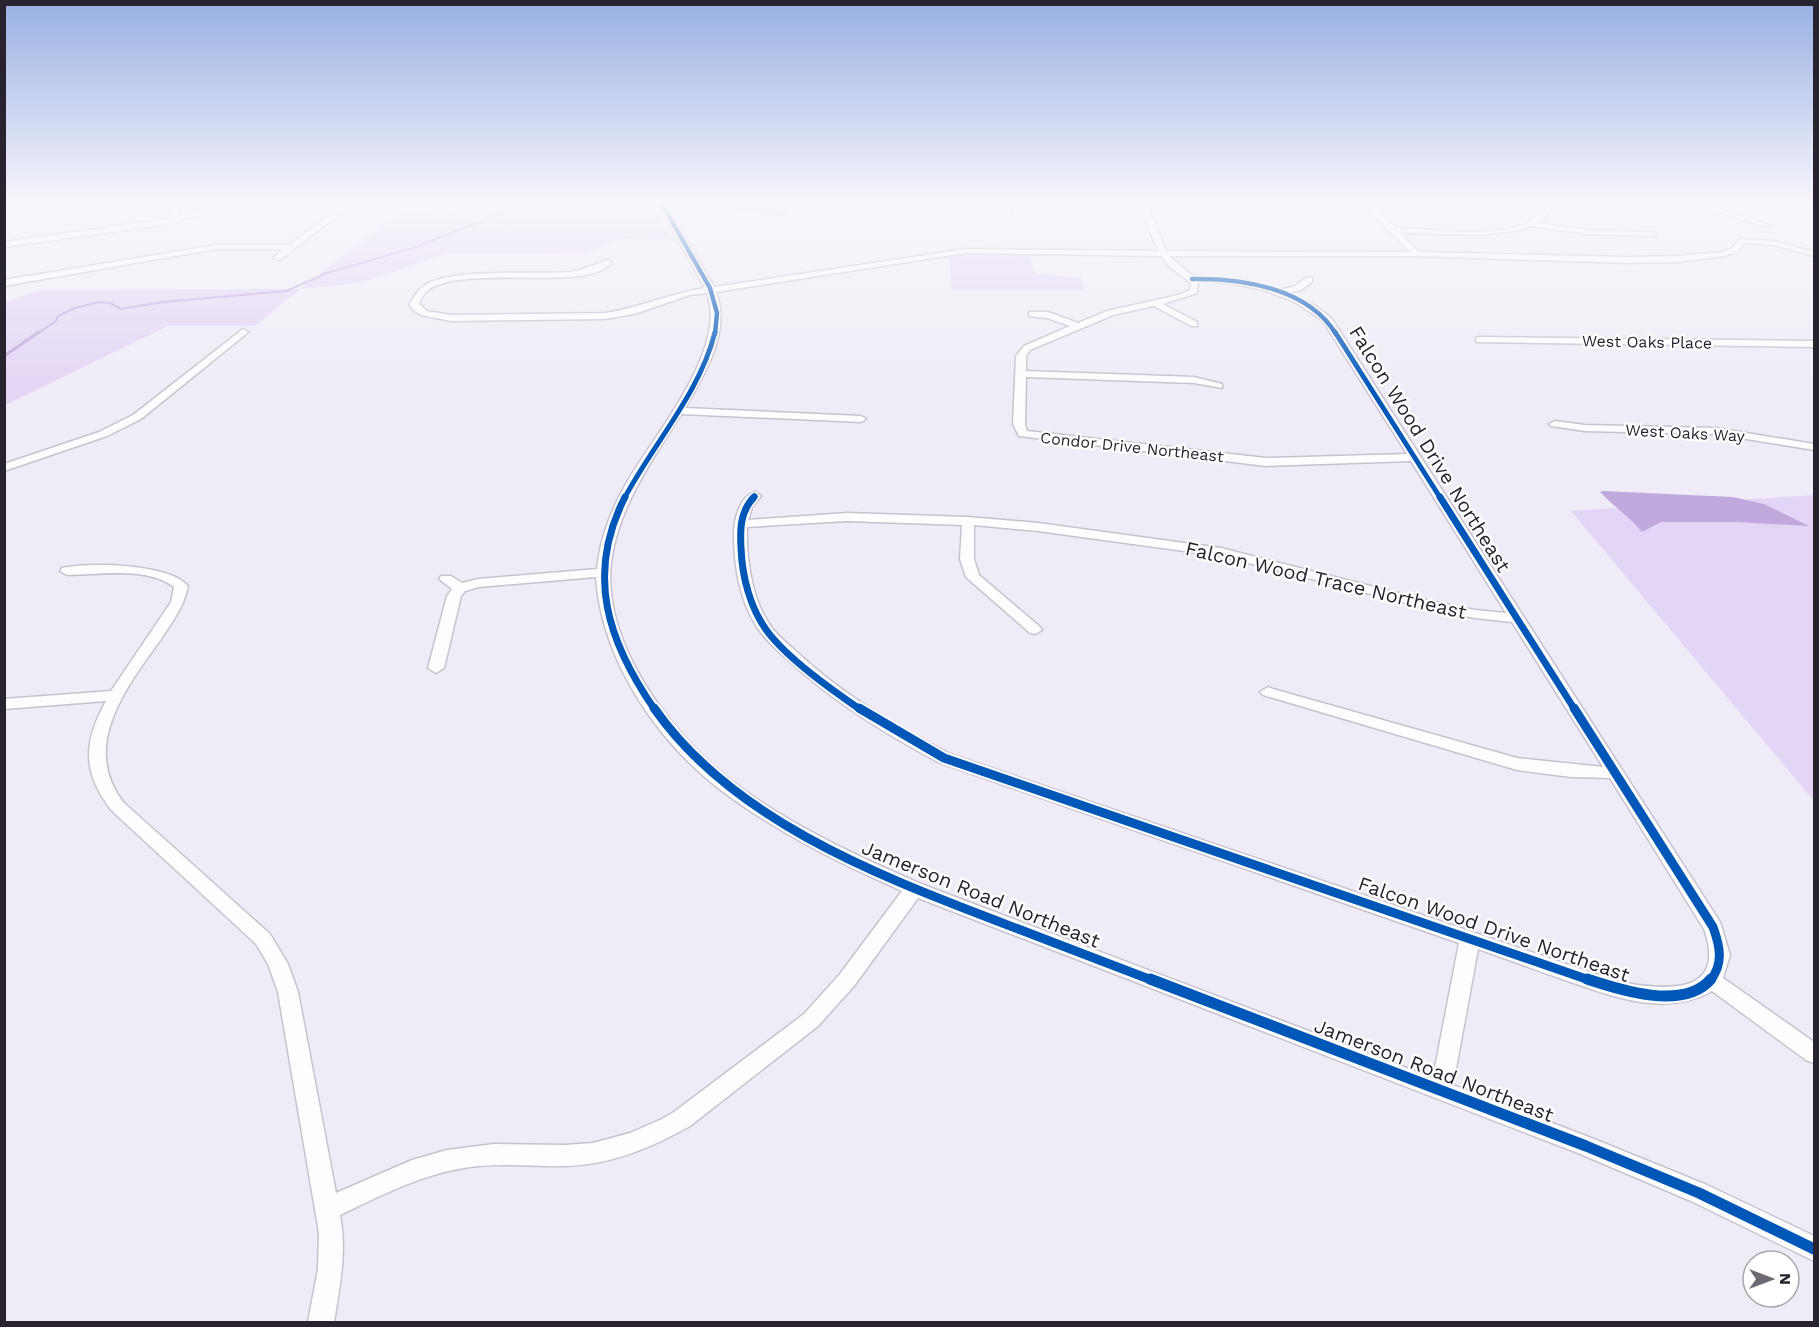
<svg xmlns="http://www.w3.org/2000/svg" width="1819" height="1327" font-family="'Work Sans',sans-serif">
<style>
.green{fill:#e3d5f5}
.water{fill:#c0aadd}
.lines{fill:none;stroke-linecap:round;stroke-linejoin:round}
.stream-far1{stroke:#c0aadd;stroke-width:2}
.stream{stroke:#c0aadd;stroke-width:3}
.minor-casing{stroke:#c7c3ce;stroke-width:3}
.minor{fill:#fdfcfe;fill-rule:evenodd}
.cycleway-far4-casing{stroke:#fff;stroke-width:7}
.cycleway-far3-casing{stroke:#fff;stroke-width:8}
.cycleway-far2-casing{stroke:#fff;stroke-width:10}
.cycleway-far1-casing{stroke:#fff;stroke-width:13}
.cycleway-casing{stroke:#fff;stroke-width:15}
.cycleway-far4{stroke:#0057b8;stroke-width:4.5}
.cycleway-far3{stroke:#0057b8;stroke-width:5}
.cycleway-far2{stroke:#0057b8;stroke-width:7}
.cycleway-far1{stroke:#0057b8;stroke-width:9}
.cycleway{stroke:#0057b8;stroke-width:11}
.labels{text-anchor:middle;dominant-baseline:central;stroke-width:4.5;stroke-linejoin:round;paint-order:stroke}
.far-street-label{font-size:16px;fill:#28232f;stroke:#fff}
.street-label{font-size:20px;fill:#28232f;stroke:#fff}
</style>
<rect width="100%" height="100%" fill="#f0ecf7"/>
<!-- green -->
<path class="green" d="M472,204H653L673,240L621,239L582,254L449,253L360,283L300,289L255,326H168L5,405V303L39,290L300,289L403,210L442,216Z
M972,253L1030,255L1034,273L1081,278L1085,290H952L949,255Z
M1814,495V801L1571,511Z"/>
<!-- water -->
<path class="water" d="M735,204H787L788,214L783,216L738,210L735,208Z
M1603,491L1733,497L1764,504L1809,526L1734,522H1661L1642,532C1630,517 1614,507 1600,492Z"/>
<g class="lines">
<!-- stream-far1 -->
<path class="stream-far1" d="M37,334L56,321L58,316L75,308L99,302L110,303L121,309L163,302L286,291L327,273L416,247L524,204"/>
<!-- stream -->
<path class="stream" d="M4,356L39,332"/>
<!-- minor casing -->
<g class="minor-casing">
<path id="minor" d="M4,204H31L4,208Z
M159,204L176,206L180,216L228,204H241L168,224L4,247V242L173,218L170,209Z
M327,204H337L346,209L280,260L273,258L283,249H216L4,286V280L216,245H290L337,209Z
M658,204H666L714,287L966,249L1158,251L1139,204H1147L1166,251L1410,252L1370,211L1369,204H1377V209L1396,228C1434,229 1493,238 1528,223C1536,219 1543,211 1549,204H1557L1539,223L1586,230L1653,232L1657,234L1653,236L1586,234L1532,226L1515,231L1481,235L1401,233L1419,252L1626,257L1678,256L1723,252L1732,248L1740,239L1774,241L1814,252V256L1774,245L1743,243L1738,252L1724,256L1678,262L1626,263L1417,256H1169L1193,276L1245,280L1280,290L1295,286L1306,278H1312V282L1301,290L1289,293L1317,307L1332,319L1720,922L1730,955L1723,978L1814,1042V1063L1806,1060L1712,991C1664,1018 1612,996 1565,980C1536,970 1507,959 1478,949L1453,1085L1594,1139L1707,1185L1814,1236V1261L1691,1201L1578,1153L918,898L854,986L818,1026L690,1126C651,1148 610,1165 565,1166C531,1167 497,1162 464,1168C420,1175 380,1196 340,1215C347,1251 340,1286 334,1322H308L318,1269L319,1233L278,992L268,964L256,944L111,810C82,771 83,743 106,701L4,709V699L111,691L171,602L174,587C146,566 100,575 67,575L60,571L62,568C89,562 170,564 188,586C184,607 172,622 161,639C127,687 80,745 123,802L270,934L288,964L298,992L336,1193L412,1160L447,1150L494,1144L565,1145L593,1143L630,1133L662,1119L674,1112L804,1014L840,974L902,891C840,863 776,832 722,791C657,742 601,659 596,577L479,587L465,591L461,596L444,668L436,673L428,668L447,596L452,589L439,579L441,576H451L462,583L478,579L597,569C600,538 612,508 627,482C655,434 728,349 707,293L690,295L634,314L605,319L451,321L421,315L414,311L409,304C413,299 416,293 420,289C442,266 536,275 569,272C583,270 594,265 608,260L612,263L611,265C606,267 600,271 594,273C556,285 451,267 426,292C423,295 421,300 419,304L427,311L451,315L605,313C639,308 671,293 705,288ZM966,253L1161,256L1169,266L1191,283L1190,290L1178,295L1107,311L1078,323L1048,312H1029V316L1047,318L1070,326L1024,346L1016,356L1013,424L1019,436L1266,466L1411,461L1506,613L1475,610L1430,601L1221,548L1038,523L968,517L847,513L748,520L752,507L761,496L755,492C739,497 734,520 734,534C734,564 739,596 754,622C762,637 775,648 787,659C832,701 884,733 938,762L1459,943L1433,1078L921,884C857,856 789,825 733,782C671,735 598,639 612,556C621,503 653,459 681,414L861,422L866,419L861,416L685,408C705,373 731,333 716,292ZM1198,281L1226,283L1261,289L1295,302L1323,321L1407,454L1266,458L1027,431L1025,424L1026,377L1194,383L1222,388V384L1194,377L1026,371V356L1030,350L1113,315L1154,306L1191,326H1197V322L1163,304L1197,293ZM847,521L962,525L960,559L966,577L1030,633L1035,634L1042,630L1040,627L979,575L974,559V525L1038,531L1221,556L1430,609L1475,618L1512,622L1603,767L1517,758L1273,689L1268,687L1260,692L1263,695L1517,770L1571,777L1610,778L1704,929C1728,997 1664,990 1619,982L950,754C896,726 843,695 798,653C789,645 779,637 772,628C752,601 746,560 747,527Z
M1002,204H1010V215H1004Z
M1674,204L1718,208L1770,225L1766,227L1717,212Z
M243,329L248,332L246,334L141,419L107,436L4,471V464L99,432L133,415Z
M1479,337L1814,341V347L1476,342V338Z
M1555,421L1585,425L1716,428L1814,444V450L1716,434L1585,431L1551,426L1549,424Z"/>
</g>
<!-- minor -->
<use href="#minor" class="minor"/>
<!-- cycleway-far4 casing -->
<g class="cycleway-far4-casing">
<path id="cycleway-far4" d="M662,204L710,288L717,313L715,334
M1192,279C1242,278 1308,288 1336,334"/>
</g>
<!-- cycleway-far3 casing -->
<g class="cycleway-far3-casing">
<path id="cycleway-far3" d="M1335,332L1441,499
M624,499C653,444 700,393 715,332
M753,499L755,496"/>
</g>
<!-- cycleway-far2 casing -->
<g class="cycleway-far2-casing">
<path id="cycleway-far2" d="M625,497C585,575 608,642 655,710
M754,497C740,512 740,529 741,548C742,576 750,608 767,631C788,659 832,690 861,710
M1440,497L1575,710"/>
</g>
<!-- cycleway-far1 casing -->
<g class="cycleway-far1-casing">
<path id="cycleway-far1" d="M654,708C731,818 872,873 992,919C1046,940 1100,960 1154,981
M859,708L944,758L1592,981
M1574,708L1713,927C1720,946 1724,964 1710,981"/>
</g>
<!-- cycleway casing -->
<g class="cycleway-casing">
<path id="cycleway" d="M1150,979L1586,1146L1699,1193L1814,1249
M1587,979C1620,990 1684,1011 1711,979"/>
</g>
<!-- cycleway-far4 -->
<use href="#cycleway-far4" class="cycleway-far4"/>
<!-- cycleway-far3 -->
<use href="#cycleway-far3" class="cycleway-far3"/>
<!-- cycleway-far2 -->
<use href="#cycleway-far2" class="cycleway-far2"/>
<!-- cycleway-far1 -->
<use href="#cycleway-far1" class="cycleway-far1"/>
<!-- cycleway -->
<use href="#cycleway" class="cycleway"/>
</g>
<!-- sky -->
<linearGradient id="sky" x2="0" y2="1"><stop stop-color="#98b0e4"/><stop offset="0.52" stop-color="#f8f6fb"/><stop offset="1" stop-color="#f8f6fb" stop-opacity="0"/></linearGradient>
<rect width="1819" height="390" fill="url(#sky)"/>
<g class="labels">
<!-- far-street labels -->
<g class="far-street-label">
<text transform="translate(1647 342) rotate(1)">West Oaks Place</text>
<text transform="translate(1685 433) rotate(3)">West Oaks Way</text>
<text transform="translate(1132 447) rotate(6)">Condor Drive Northeast</text>
</g>
<!-- street labels -->
<g class="street-label">
<text transform="translate(1430 449) rotate(58)">Falcon Wood Drive Northeast</text>
<text transform="translate(1326 580) rotate(13)">Falcon Wood Trace Northeast</text>
<text transform="translate(981 894) rotate(22)">Jamerson Road Northeast</text>
<text transform="translate(1494 929) rotate(19)">Falcon Wood Drive Northeast</text>
<text transform="translate(1434 1070) rotate(21)">Jamerson Road Northeast</text>
</g>
</g>
<!-- border -->
<rect width="1819" height="1327" fill="none" stroke="#28232f" stroke-width="12"/>
<!-- north arrow -->
<g transform="translate(1771 1279) rotate(90)"><circle r="28" fill="#ffffff" stroke="#a9a7ac" stroke-width="1.5"/>
<path d="M0-4.5L10 22L0 15L-10 22Z" fill="#6e6975"/>
<text y="-9" font-size="16" font-weight="bold" text-anchor="middle" fill="#28232f">N</text>
</g>
</svg>
